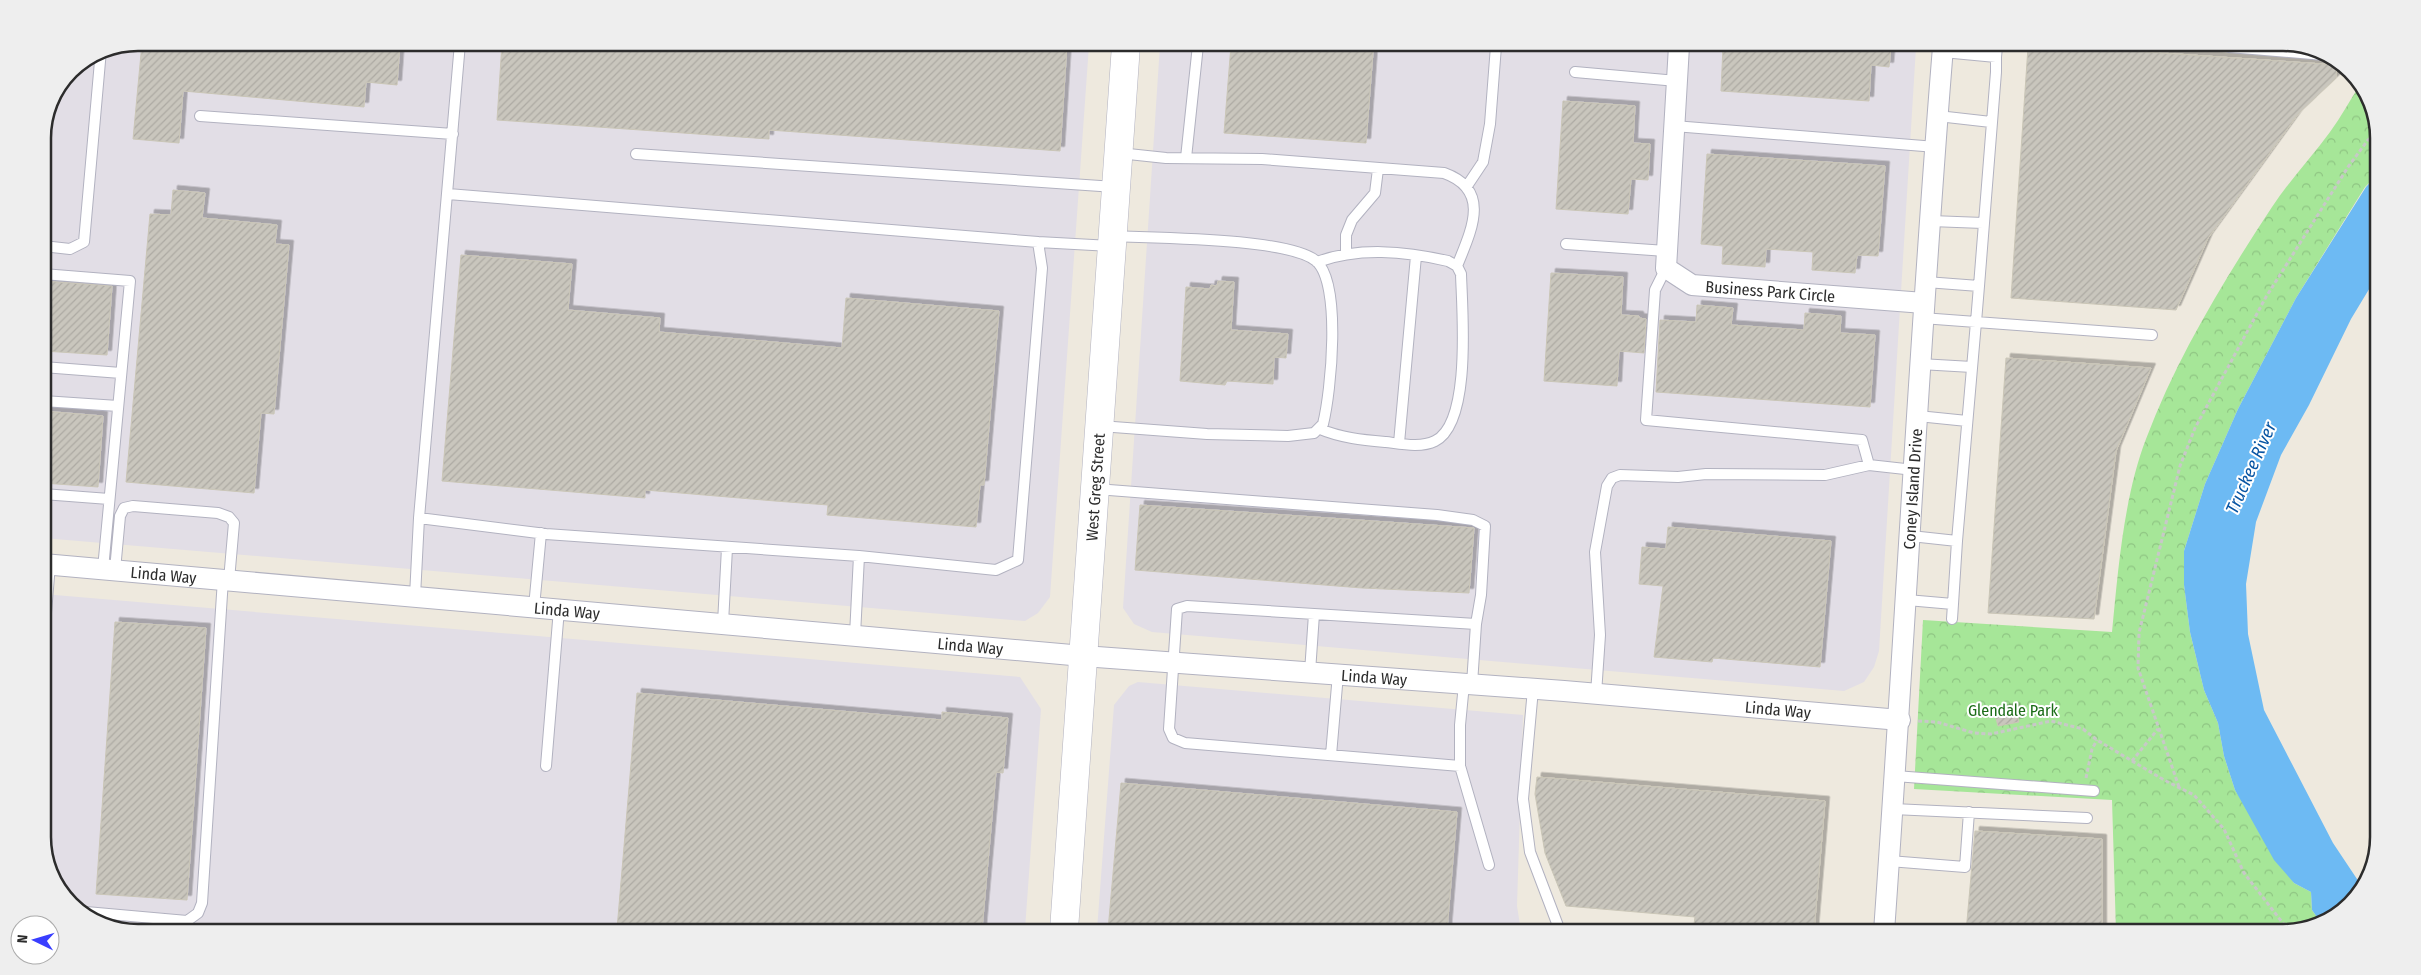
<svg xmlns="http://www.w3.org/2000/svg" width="2421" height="975" font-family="'Fira Sans Condensed',sans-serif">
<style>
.industrial{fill:#e2dee6}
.park{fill:url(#park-crowns)}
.water{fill:#6dbaf3}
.building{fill:url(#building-hatch);stroke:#cac6b7;filter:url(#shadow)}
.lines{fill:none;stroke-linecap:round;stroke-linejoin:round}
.service-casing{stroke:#b2b2c0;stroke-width:12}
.minor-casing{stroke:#b2b2c0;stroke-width:22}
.secondary-casing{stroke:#b2b2c0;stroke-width:29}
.path{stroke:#c8c8c8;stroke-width:3;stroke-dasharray:4 2.5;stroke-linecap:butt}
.service{stroke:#fff;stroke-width:10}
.minor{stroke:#fff;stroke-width:20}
.secondary{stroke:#fff;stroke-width:28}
.labels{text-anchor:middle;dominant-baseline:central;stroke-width:4;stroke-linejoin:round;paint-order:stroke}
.street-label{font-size:16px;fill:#2c2c2c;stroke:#fff}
.park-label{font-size:16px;fill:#1c6d18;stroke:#fff}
.water-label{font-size:18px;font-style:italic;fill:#0855a3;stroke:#fff}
.rim{fill:none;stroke:#2c2c2c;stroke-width:2.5}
</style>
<defs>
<pattern id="park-crowns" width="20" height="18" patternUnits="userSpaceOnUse" patternTransform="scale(1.25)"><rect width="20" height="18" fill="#a6e698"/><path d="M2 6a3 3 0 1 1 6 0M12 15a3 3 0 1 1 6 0" fill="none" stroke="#8fc583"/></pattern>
<pattern id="building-hatch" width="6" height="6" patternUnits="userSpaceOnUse" patternTransform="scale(1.25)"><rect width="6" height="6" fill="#c9c6bd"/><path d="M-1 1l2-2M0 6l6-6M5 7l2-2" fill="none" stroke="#adaaa3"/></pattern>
<filter id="shadow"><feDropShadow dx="4.5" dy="-4.5" stdDeviation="0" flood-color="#0004"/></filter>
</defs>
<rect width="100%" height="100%" fill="#eee9de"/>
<!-- industrial -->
<path class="industrial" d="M139,43L1089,45L1050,597L1038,613L1025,621L43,538V133L71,70L102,50Z
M1160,45L1916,47L1879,651L1874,667L1864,682L1844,691L1152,632L1134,624L1123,608Z
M43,594L1020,677L1041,709L1025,929L107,927L62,895L43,843Z
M1138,682L1523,715L1517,906L1521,931L1097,930L1114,705L1129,686Z"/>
<!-- park -->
<path class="park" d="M2360,85L2378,132V174L2365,187L2296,298L2238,409L2205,484L2184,551V585L2190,632L2204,690L2218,723L2224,756L2235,790L2294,883L2311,892L2312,910L2319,920L2283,932H2116L2112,800L1914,789L1923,620L2112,632C2118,570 2124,496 2146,439C2177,357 2224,280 2272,207C2289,181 2311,158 2330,132C2341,117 2350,100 2360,85Z"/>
<!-- water -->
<path class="water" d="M2378,174L2377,276L2351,319L2309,405L2281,455L2256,522L2246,584L2248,634L2264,710L2333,843L2361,885L2341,913L2319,920L2312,910L2311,892L2294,883L2274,860L2235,790L2224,756L2218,723L2204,690L2190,632L2184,585V551L2205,484L2238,409L2296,298L2366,187Z"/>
<!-- building -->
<path class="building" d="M142,43H375L400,44L397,85L366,82L364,107L183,91L179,143L133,139Z
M502,43L1067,45L1060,151L769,130V139L497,120Z
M1231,45H1339V50L1373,52L1366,143L1224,133Z
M1723,46H1812L1891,47L1889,67L1871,65L1869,101L1721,91Z
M2028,47H2074L2337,65L2336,78L2298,114L2208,238L2176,310L2011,298Z
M1563,101L1635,106L1633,143L1650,144L1648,180L1631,179L1628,214L1556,209Z
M1707,154L1885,166L1878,256L1857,255L1855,273L1812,270L1813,252L1766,249L1765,267L1722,264L1723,246L1701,244Z
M173,190L205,193L202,218L277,225L275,244L289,245L274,414L261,413L254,493L126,482L150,214L171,215Z
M461,255L572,264L568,310L660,318L659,332L842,348L846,298L999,311L984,485H980L976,527L827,515L828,505L775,501L645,490V498L442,481Z
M1551,273L1623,277L1621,315L1639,316V318L1646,319L1644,353L1619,351L1617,386L1544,381Z
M43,281L112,286L107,355L43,351Z
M1218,281L1234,282L1231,330L1288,334L1286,358L1274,357L1273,384L1227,381L1225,385L1180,381L1186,287L1210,289L1211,285L1217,286Z
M1697,305L1733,308L1731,325L1804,330L1805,313L1841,316L1840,333L1875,335L1870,407L1656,392L1660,320L1696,322Z
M2006,358L2151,368L2116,451L2094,619L1988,613Z
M43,411L103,416L98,487L43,483Z
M1140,505L1474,528L1469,593L1362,588L1135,570Z
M1668,527L1831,541L1820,667L1713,658L1712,662L1654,657L1663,586L1639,584L1642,547L1666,549Z
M115,622L206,628L187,900L96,894Z
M637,693L942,720V712L1008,718L1003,773L996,772L982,929H617Z
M2015,707L2019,722L1998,726L1994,711Z
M1537,777L1825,801L1814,931H1693L1695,917L1566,906L1545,853L1535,794Z
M1121,783L1457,812L1447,930H1108Z
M1975,831L2102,839V932H1966Z"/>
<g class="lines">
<!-- service casing -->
<g class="service-casing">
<path id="service" d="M2229,47L2324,55
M1996,57L1997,47
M1575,72L1677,81
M200,116L453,134
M1938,116L1991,122
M1674,126L1936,147
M1119,153L1166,158L1262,159L1444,173C1492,190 1471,231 1457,266
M636,154L1115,187
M1186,158L1198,45
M1467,186L1483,162L1490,124L1496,46
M1931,221L1983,223
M1038,242L1111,246
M1566,244L1666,251
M43,246L70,249L84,242L101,50
M1346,253V235L1352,220L1375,193L1378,169
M1317,262C1359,247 1404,251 1448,261L1457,266L1461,274C1462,310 1472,423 1435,441C1421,448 1402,444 1386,442C1364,440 1341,438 1320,429
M1666,268L1655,290L1646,420L1862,440L1869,465
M43,274L130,281L103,569
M1926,282L1979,286L1996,72V57L1943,52
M1979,286L1976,322L2152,335
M1920,364L1972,367
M43,367L121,373
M43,401L118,406
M1918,416L1967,421
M1100,426L1207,434L1288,436L1314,433L1323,424C1331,392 1342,283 1316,261C1289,238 1154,238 1114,236
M1399,443L1416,256
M1096,489L1437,515L1473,520L1485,526L1481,595L1476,624L1187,606L1177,609L1169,729L1173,738L1185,743L1460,766L1489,865
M43,494L109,499
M419,518L546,534L859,556L996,570L1018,560L1042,268L1038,242L448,194
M1911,536L1957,541L1976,322L1922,318
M115,570L120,516L124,508L133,506L218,513L229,517L234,523L229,580
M415,596L419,518L460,43
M1907,600L1953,604L1957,541
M534,607L541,533
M1952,619L1953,604
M723,623L727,548
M855,635L859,556
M43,650L50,564
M1310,672L1314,614
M1472,684L1476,624
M1533,689L1523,799L1530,852L1560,931
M1596,694L1600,635L1595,552L1607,486L1612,478L1620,475L1678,477L1706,474L1825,475L1869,465L1914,470
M1331,755L1338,674
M546,766L559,609
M1460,766V725L1464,684
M1895,776L2094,791
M1893,809L2087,818
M1889,861L1965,867L1969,812
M86,912L187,921L198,913L202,903L223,579"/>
</g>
<!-- minor casing -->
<g class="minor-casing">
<g id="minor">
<path id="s1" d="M1679,46L1666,268L1692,285L1924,303"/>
<path id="s2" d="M43,564L1083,656L1564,691L1900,720"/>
<path id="s3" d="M1884,932C1905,637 1919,341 1943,47"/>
</g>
</g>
<!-- secondary casing -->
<g class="secondary-casing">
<g id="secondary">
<path id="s4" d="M1064,930L1126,45"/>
</g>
</g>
<!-- path -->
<path class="path" d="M1918,721L1937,722L1974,733L1991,734L2051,721L2083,729L2097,740L2164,780L2194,795L2224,829L2244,873L2289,931
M2132,761L2158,729
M2086,778L2092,749L2097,740
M2179,787L2138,668L2139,633L2180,466L2195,428L2266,297L2348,167L2368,140L2378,131"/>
<!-- service -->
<use href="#service" class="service"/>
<!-- minor -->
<use href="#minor" class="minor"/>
<!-- secondary -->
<use href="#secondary" class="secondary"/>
</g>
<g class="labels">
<!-- street labels -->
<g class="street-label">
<text stroke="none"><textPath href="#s1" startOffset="332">Business Park Circle</textPath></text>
<text stroke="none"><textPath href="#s4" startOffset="444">West Greg Street</textPath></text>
<text stroke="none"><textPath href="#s3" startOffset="444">Coney Island Drive</textPath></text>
<text stroke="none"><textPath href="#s2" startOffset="121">Linda Way</textPath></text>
<text stroke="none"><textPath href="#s2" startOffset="526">Linda Way</textPath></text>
<text stroke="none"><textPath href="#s2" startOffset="931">Linda Way</textPath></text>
<text stroke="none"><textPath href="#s2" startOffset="1336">Linda Way</textPath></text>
<text stroke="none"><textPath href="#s2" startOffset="1741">Linda Way</textPath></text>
</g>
<!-- park labels -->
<g class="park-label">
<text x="2013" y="710">Glendale Park</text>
</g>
<!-- water labels -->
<g class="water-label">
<text transform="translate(2251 468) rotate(-66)">Truckee River</text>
</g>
</g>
<!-- crop -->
<path d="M0 0H2421V975H0ZM138 51H2283A87 87 0 0 1 2370 138V837A87 87 0 0 1 2283 924H138A87 87 0 0 1 51 837V138A87 87 0 0 1 138 51Z" fill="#eee" fill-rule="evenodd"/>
<path class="rim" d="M138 51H2283A87 87 0 0 1 2370 138V837A87 87 0 0 1 2283 924H138A87 87 0 0 1 51 837V138A87 87 0 0 1 138 51Z"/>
<!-- north arrow -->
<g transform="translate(35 940) rotate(275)"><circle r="24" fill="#ffffff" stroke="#ababab"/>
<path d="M0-4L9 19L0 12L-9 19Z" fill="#393eff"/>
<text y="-8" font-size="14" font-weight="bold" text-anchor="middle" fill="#2c2c2c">N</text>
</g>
</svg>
